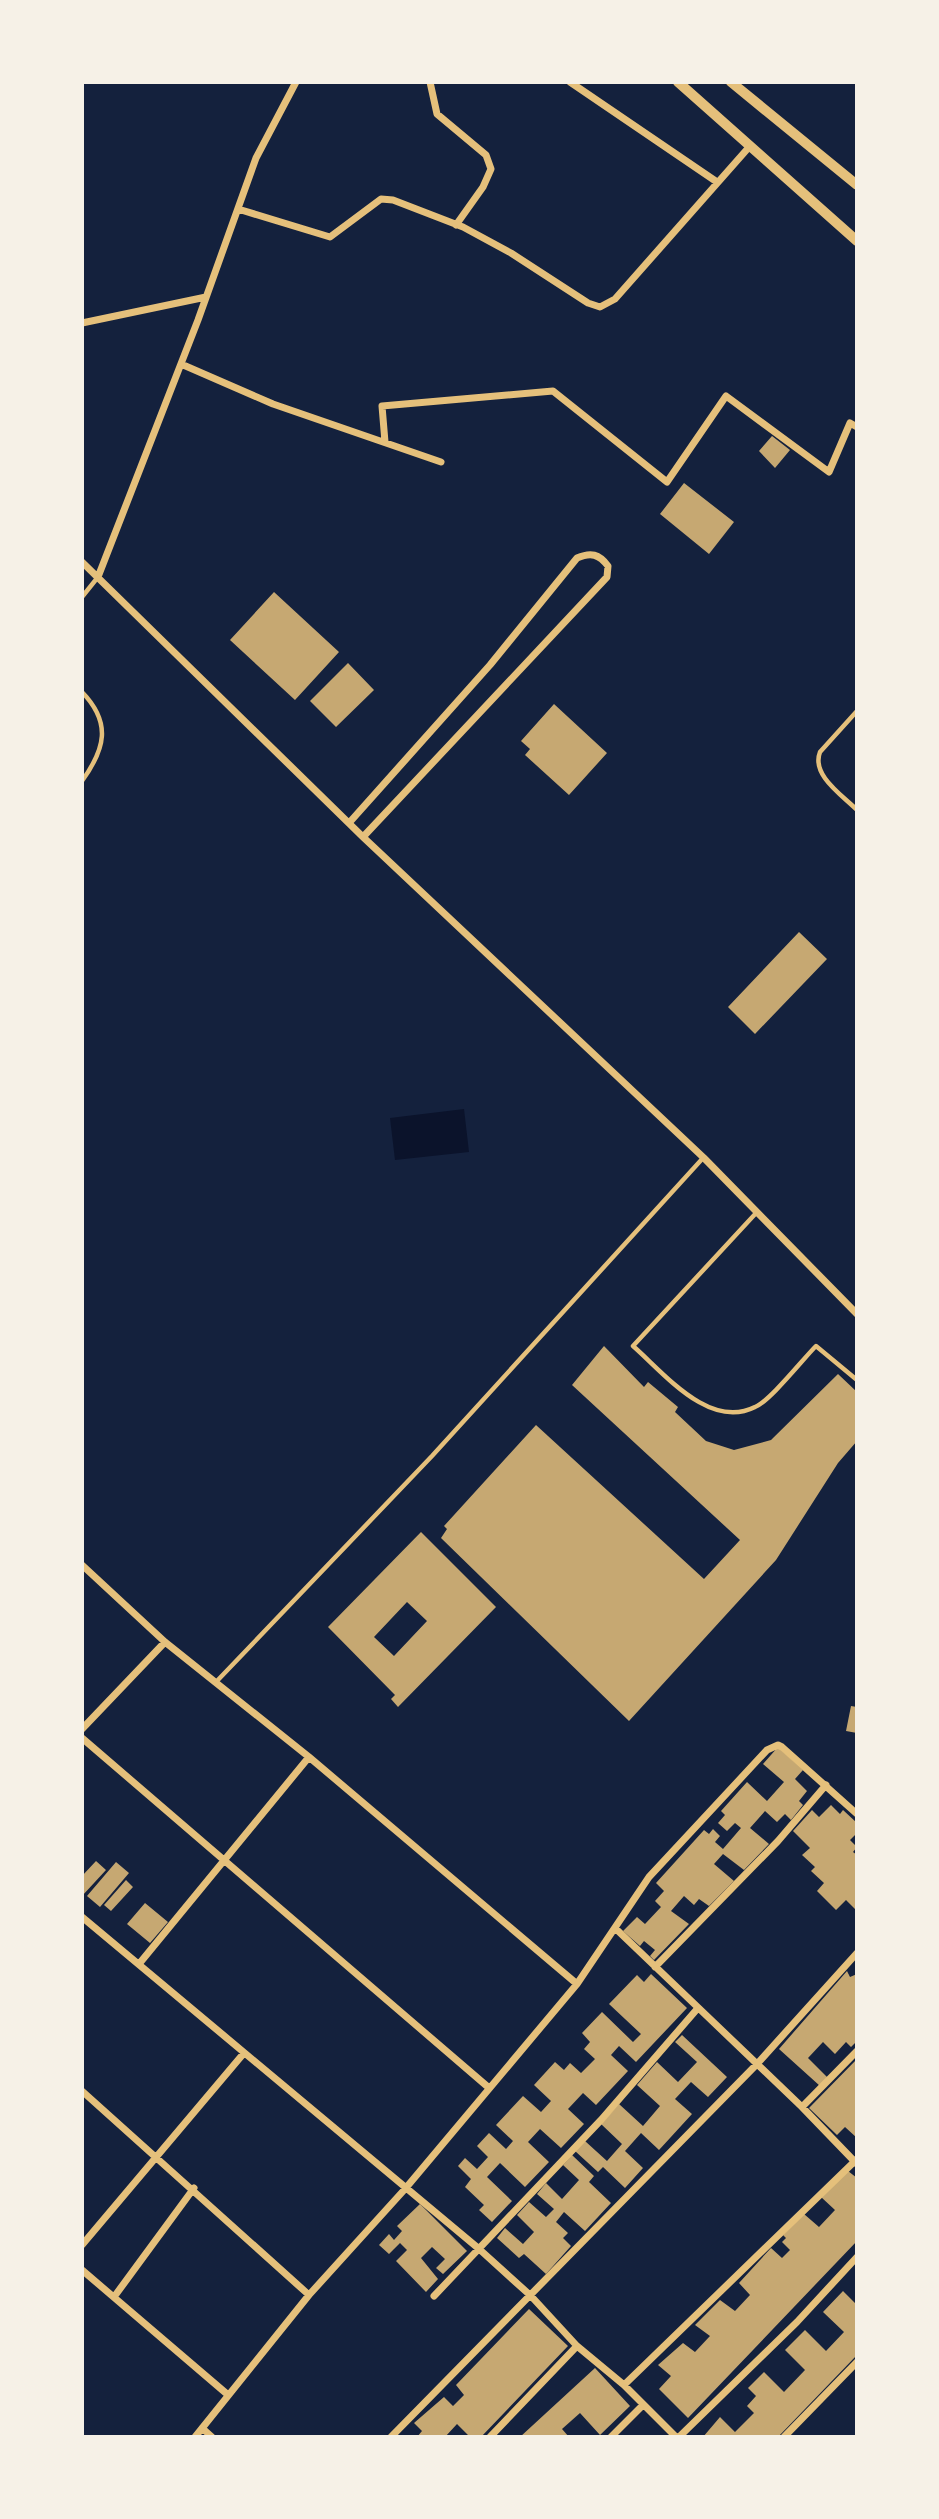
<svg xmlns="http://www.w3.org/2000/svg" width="939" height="2519" font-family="'Exo 2',sans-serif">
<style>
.water{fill:#0b132b}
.building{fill:#c6a872;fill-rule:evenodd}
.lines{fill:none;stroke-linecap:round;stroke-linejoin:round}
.service{stroke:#e5c07b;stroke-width:4.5}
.minor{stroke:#e5c07b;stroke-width:7}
.secondary{stroke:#e5c07b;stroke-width:10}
</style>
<rect width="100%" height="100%" fill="#14213d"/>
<!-- water -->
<path class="water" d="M464,1109L469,1152L395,1160L390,1118Z"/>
<!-- building -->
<path class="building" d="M772,436L790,450L775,468L759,451Z
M684,483L734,522L709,554L660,514Z
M274,592L339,652L295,700L230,640Z
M348,663L374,690L336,727L310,701Z
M554,704L607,753L569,795L525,755L530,749L521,741Z
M799,932L827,959L755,1034L728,1007Z
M604,1346L644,1387L648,1382L678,1407L675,1412L706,1441L734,1450L771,1440L838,1374L857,1392V1441L838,1463L776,1560L629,1721L441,1538L447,1529L444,1526L536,1425L704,1579L740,1540L572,1385Z
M421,1532L496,1607L398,1707L391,1699L395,1695L328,1627ZM407,1602L427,1621L394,1656L374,1637Z
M851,1706L857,1707V1733L846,1731Z
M778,1747L803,1770L795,1779L807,1791L799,1801L803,1805L791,1820L785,1814L777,1822L765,1811L750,1828L769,1844L744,1870L723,1854L714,1864L734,1881L709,1906L699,1899L694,1905L684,1896L671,1911L689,1924L654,1960L650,1956L655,1950L644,1941L640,1946L623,1931L637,1917L645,1924L661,1907L655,1901L664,1891L656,1883L704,1830L709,1834L713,1829L720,1836L715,1842L723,1849L741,1828L735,1823L727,1831L718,1823L725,1815L721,1811L747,1782L767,1801L784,1782L763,1764Z
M831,1805L840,1814L843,1810L857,1823V1833L850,1840L857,1847L853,1852L857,1855V1911L846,1900L836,1910L817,1891L824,1883L811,1871L815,1867L802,1855L810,1848L793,1831L812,1810L819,1817Z
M96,1861L106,1870L82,1896V1876Z
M116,1862L129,1873L100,1907L87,1896Z
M126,1880L133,1887L111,1911L104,1905Z
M145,1903L168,1922L150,1943L127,1924Z
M847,1971L850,1977L857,1974V2041L851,2047L846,2042L835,2054L823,2042L808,2058L828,2078L820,2086L779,2049Z
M651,1974L687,2008L636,2062L619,2046L611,2055L628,2071L596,2105L583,2093L568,2109L584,2124L561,2148L540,2129L528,2142L549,2162L525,2187L500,2163L487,2177L512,2201L492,2222L479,2210L484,2205L465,2187L471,2179L458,2166L465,2158L477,2169L488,2157L477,2146L489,2133L506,2149L513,2141L496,2125L523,2096L541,2112L551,2101L534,2085L555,2062L564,2070L570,2063L581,2073L595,2059L584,2049L590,2042L582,2033L602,2012L633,2042L641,2034L609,2004L637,1975L644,1982Z
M682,2035L727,2077L708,2097L691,2082L675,2099L692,2114L659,2150L641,2133L625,2151L643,2168L625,2188L603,2167L598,2172L575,2151L585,2141L607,2161L622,2144L601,2124L619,2104L643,2126L660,2106L637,2085L657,2062L678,2082L697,2062L675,2042Z
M857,2059V2138L845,2127L837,2135L809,2108Z
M572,2155L594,2176L589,2182L611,2203L585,2231L564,2212L556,2222L568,2233L563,2238L571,2246L546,2274L524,2254L519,2258L497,2238L505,2228L523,2244L534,2232L517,2215L529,2202L546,2217L554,2209L537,2194L546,2183L562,2199L579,2180L563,2165Z
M848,2171L857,2178V2241L688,2418L659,2389L671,2376L658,2365L683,2343L695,2352L710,2336L695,2325L720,2300L735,2311L750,2295L739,2283L771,2248L782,2258L790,2250L782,2242L786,2238L783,2235L804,2214L819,2227L835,2210L821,2197Z
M420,2204L467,2251L443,2274L436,2268L445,2259L432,2247L421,2258L438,2279L426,2292L396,2261L407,2250L400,2243L389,2254L379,2245L389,2234L394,2240L402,2231L397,2226Z
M843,2291L857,2305V2355L778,2437H703L720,2417L735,2432L754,2413L747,2406L756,2396L748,2388L764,2372L784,2392L805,2370L785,2350L805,2330L826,2351L844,2332L823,2312Z
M529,2309L568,2346L481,2437H470L457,2424L445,2437H417L422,2431L414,2423L444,2397L453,2406L464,2395L456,2385Z
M595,2368L630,2406L600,2435L580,2413L562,2429L569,2437H520Z"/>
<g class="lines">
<!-- service -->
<path class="service" d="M82,597L98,577
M82,692C112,723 105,749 82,781
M857,711L820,752C811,775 842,795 857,810
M757,1212L633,1346C664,1373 709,1430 755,1407C770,1401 803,1359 816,1346L857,1380
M216,1682L432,1456L703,1158"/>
<!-- minor -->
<path class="minor" d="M430,82L437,114L486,155L491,169L483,187L456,225
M570,82L717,182
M238,209L330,237L381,199L393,200L463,227L511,253L588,303L600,307L615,299L750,146
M82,323L206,297
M181,364L273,404L441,462
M385,442L382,406L553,391L667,482L726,396L829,472L850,423L857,427
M82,562L363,837L704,1158L857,1314
M98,577L198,320L256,158L296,82
M349,823L490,665L577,558C591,552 599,554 608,566L607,577L363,837
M82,1565L165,1642L309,1757L577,1984
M82,1729L165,1642
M82,1738L488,2087
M82,1917L478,2248L531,2296L577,2346L624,2385L676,2437
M615,1928L802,2107L857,2164
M139,1964L309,1757
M655,1967L778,1841L826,1785
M82,2091L309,2295
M802,2107L857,2051
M82,2245L244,2053
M82,2270L227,2394
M434,2296L601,2120L698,2008
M114,2297L194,2188
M624,2385L857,2159
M202,2428L212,2437
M195,2437L309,2295L405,2189L577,1984L649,1877L767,1750L778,1745L782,1747L857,1814
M391,2437L757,2064L857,1953
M490,2437L577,2346
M611,2437L643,2405
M679,2437L797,2322L857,2257
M784,2437L857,2362"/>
<!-- secondary -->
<path class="secondary" d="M678,82L857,241
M731,82L857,185"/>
</g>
<!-- border -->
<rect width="939" height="2519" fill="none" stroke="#f6f1e7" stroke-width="168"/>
</svg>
